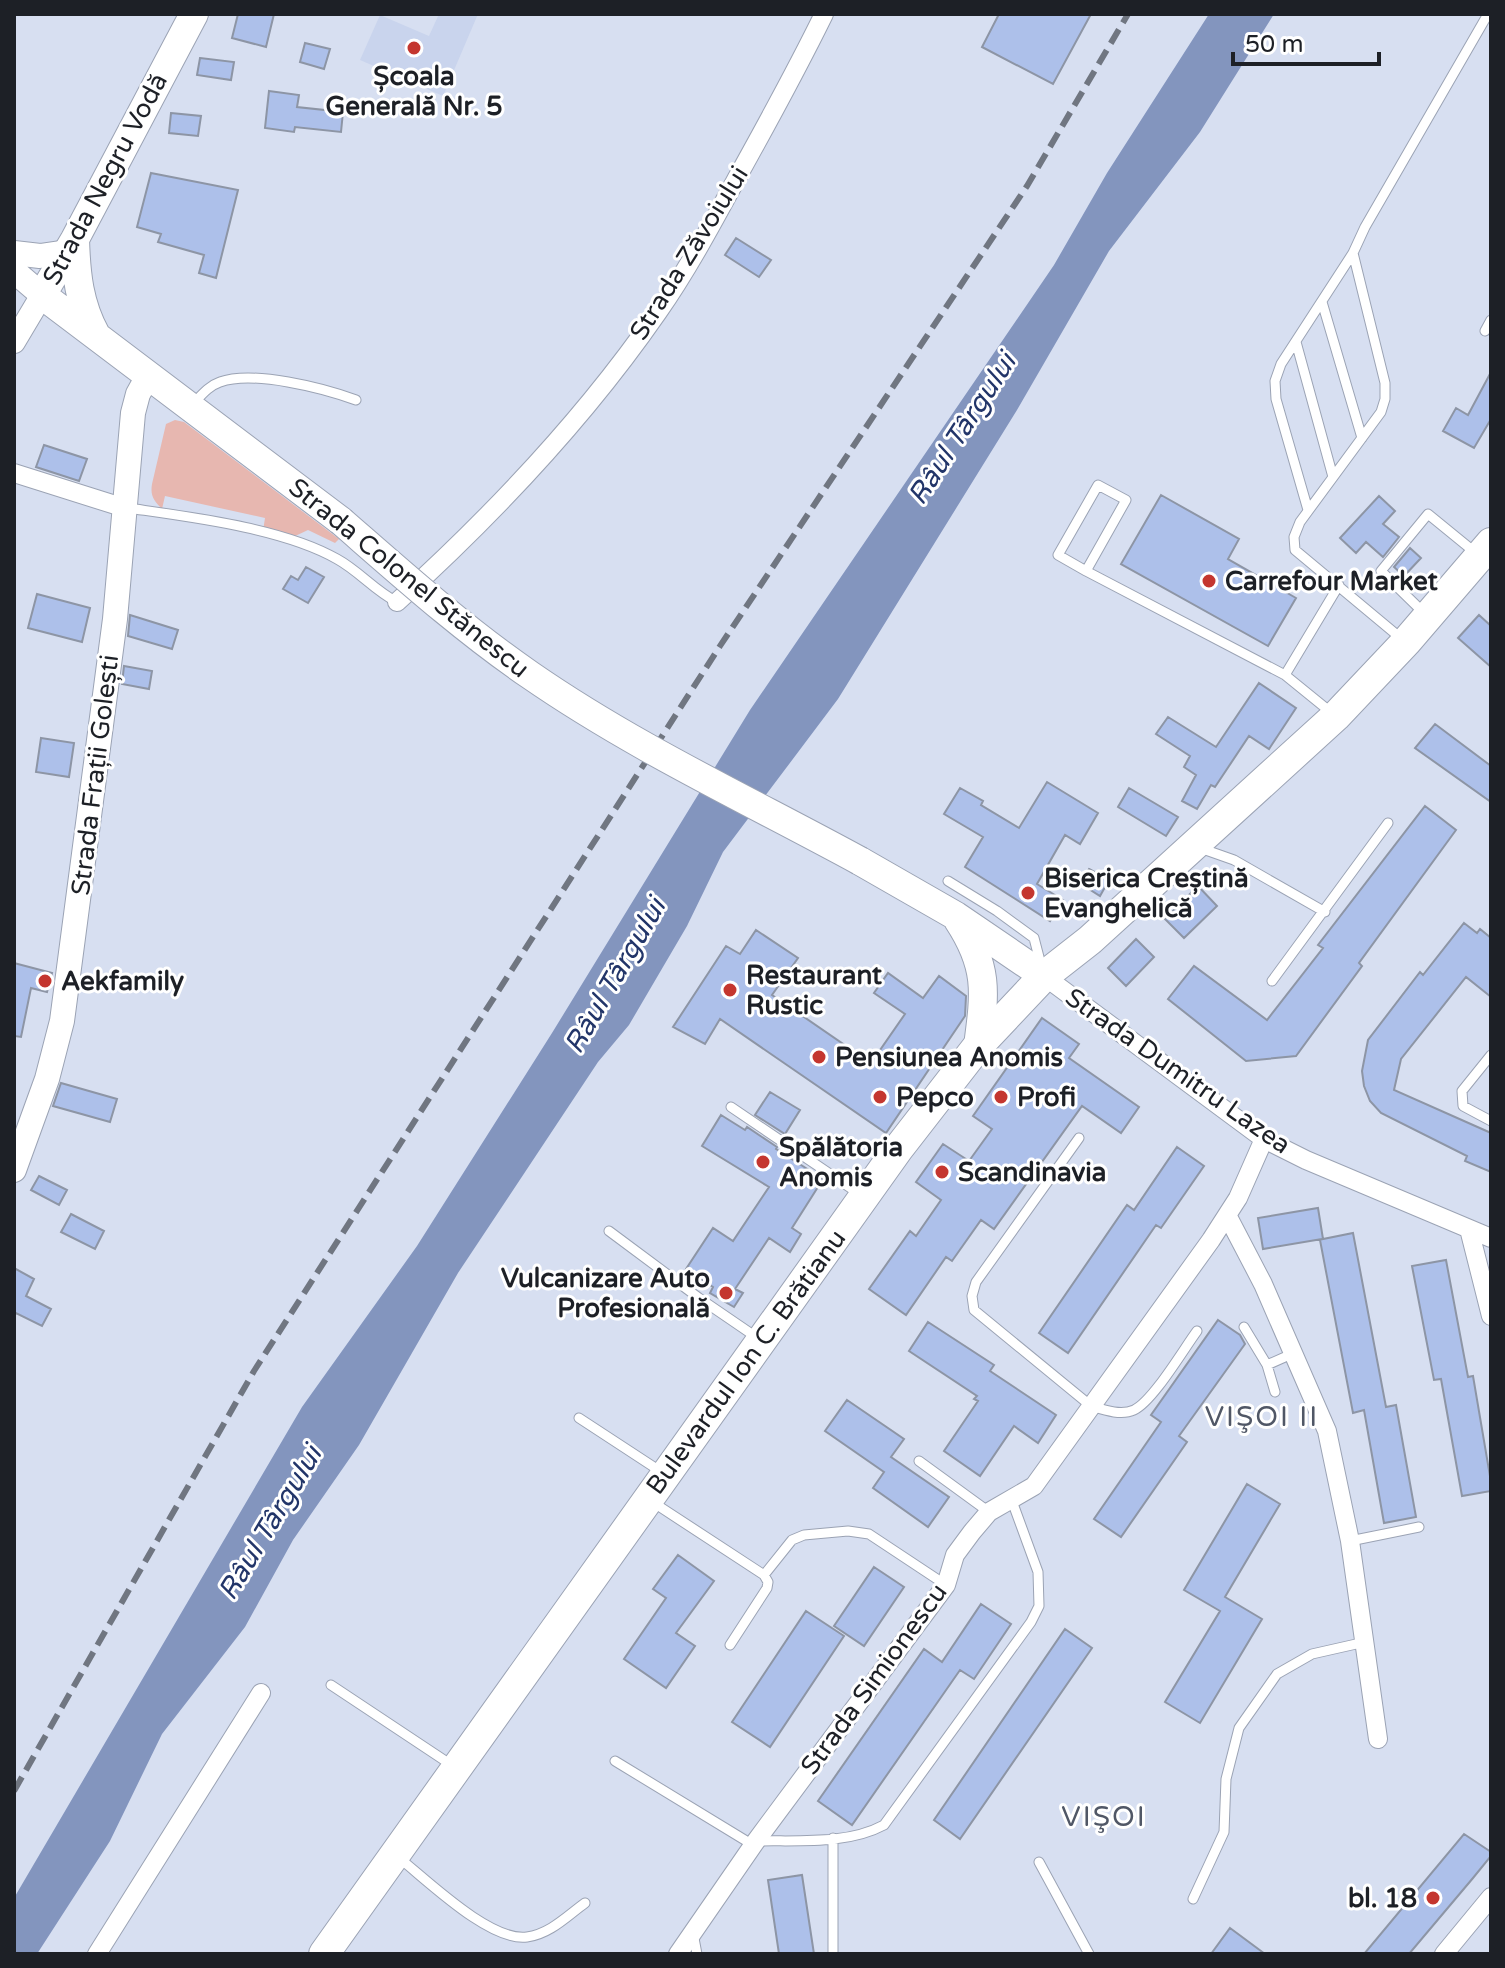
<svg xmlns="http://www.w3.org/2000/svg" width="1505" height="1968" font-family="'Varela Round',sans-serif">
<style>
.built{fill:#c9d4ed}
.green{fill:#e7b7b0}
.water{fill:#8395be}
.building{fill:#adc0ea;stroke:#8d95a5;stroke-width:2}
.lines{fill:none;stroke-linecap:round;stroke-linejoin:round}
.service-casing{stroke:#9ba3b4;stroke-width:11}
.minor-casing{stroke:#9ba3b4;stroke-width:20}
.tertiary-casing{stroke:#9ba3b4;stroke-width:24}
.secondary-casing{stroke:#9ba3b4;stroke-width:26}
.primary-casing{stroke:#9ba3b4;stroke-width:30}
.trunk-casing{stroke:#9ba3b4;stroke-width:32}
.service{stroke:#fff;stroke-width:9}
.minor{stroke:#fff;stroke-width:18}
.tertiary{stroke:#fff;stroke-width:22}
.secondary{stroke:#fff;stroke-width:24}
.primary{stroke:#fff;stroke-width:28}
.trunk{stroke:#fff;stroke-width:30}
.rail{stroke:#707681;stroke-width:6;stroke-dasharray:16 8;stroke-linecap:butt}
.primary-bridge-casing{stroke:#9ba3b4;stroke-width:30;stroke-linecap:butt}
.primary-bridge{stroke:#fff;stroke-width:28}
.poi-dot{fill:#c4362f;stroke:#fff;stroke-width:3}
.labels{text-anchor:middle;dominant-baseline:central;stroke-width:6;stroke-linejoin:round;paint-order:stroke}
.poi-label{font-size:26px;font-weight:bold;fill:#1d2026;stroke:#fff;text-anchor:start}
.street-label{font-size:26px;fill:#1d2026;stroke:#fff}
.water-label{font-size:28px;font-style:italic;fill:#223569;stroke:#fff}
.neighbourhood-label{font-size:28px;letter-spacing:2px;fill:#505766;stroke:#fff}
</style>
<rect width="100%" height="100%" fill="#d7dff1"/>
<!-- built -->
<path class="built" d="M439,14H478L443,96L360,60L380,15L429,36Z"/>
<!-- green -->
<path class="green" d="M175,420L184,422L339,539L335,543L308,530L291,538L263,531L265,518L165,496L162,509C154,501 150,496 152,484L166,424Z"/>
<!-- water -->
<path class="water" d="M1209,14H1274L1200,132L1109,251L1017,410L838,699L723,852L687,926L629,1025L598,1062L458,1273L359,1445L293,1540L245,1627L162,1734L110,1841L37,1954H14V1898L302,1407L417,1246L552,1033L750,710L1054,265L1107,173Z"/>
<!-- building -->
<path class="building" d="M238,14H274L266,47L232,38Z
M999,14H1091L1053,84L982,47Z
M305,43L330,49L324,69L300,62Z
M200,58L234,62L231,80L197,75Z
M269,91L299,95L297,107L343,112L341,132L295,127L294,132L265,128Z
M171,113L201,116L198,136L169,133Z
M151,173L238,190L216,278L199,273L204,255L158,242L161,234L137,227Z
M736,238L771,260L759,277L725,255Z
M1491,372V419L1474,448L1443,431L1456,408L1468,415Z
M44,445L87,459L79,481L36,467Z
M1161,495L1239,539L1228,559L1296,598L1268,646L1121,564Z
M1379,496L1395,511L1383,524L1399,537L1383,557L1366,542L1356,553L1340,538Z
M1410,548L1421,558L1404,576L1394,567Z
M306,567L324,577L308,603L283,589L291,576L298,580Z
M37,594L90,608L82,642L28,628Z
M130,615L178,630L172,649L128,636Z
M1479,615L1491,626V667L1458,638Z
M124,666L152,671L149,689L122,684Z
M1259,683L1296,708L1269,749L1249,736L1215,787L1211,785L1197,809L1182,801L1196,775L1184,767L1190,756L1156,734L1168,717L1216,747Z
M1435,724L1491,766V802L1415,748Z
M41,738L74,743L69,777L36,772Z
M1047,782L1098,813L1080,844L1065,835L1037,884L1063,900L1050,921L965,867L983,837L944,814L960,788L983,801L981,805L1019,828Z
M1129,788L1178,817L1166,836L1118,807Z
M1425,806L1456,830L1359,963L1362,966L1296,1056L1246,1061L1168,999L1194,966L1267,1020L1323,948L1318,945Z
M1089,869L1109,880L1100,896L1081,884Z
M1198,886L1217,906L1184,938L1165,919Z
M1464,923L1477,933L1480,929L1491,938V997L1466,977L1401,1059L1394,1090L1491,1133V1172L1465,1161L1467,1156L1381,1113L1370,1101L1364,1086L1362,1071L1368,1040L1420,972L1423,975Z
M756,930L798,958L772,995L871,1063L905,1014L874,993L888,973L923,998L939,976L966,996L965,1016L886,1133L720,1019L705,1044L673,1027L726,946L740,954Z
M1136,939L1154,957L1126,986L1108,968Z
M14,963L52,973L47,992L31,988L21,1037L14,1036Z
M1042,1018L1079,1044L1069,1058L1139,1107L1121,1133L1082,1106L994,1229L981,1220L952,1261L946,1257L906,1315L869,1289L910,1231L916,1236L941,1200L916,1182L943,1144L969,1161L992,1129L973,1116Z
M61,1083L117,1099L110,1122L53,1106Z
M770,1092L800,1110L785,1134L755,1115Z
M721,1115L745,1130L747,1127L777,1147L776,1149L823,1179L792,1228L801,1234L790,1252L769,1238L735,1289L743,1293L734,1307L710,1293L713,1287L686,1269L713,1228L733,1241L769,1187L702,1146Z
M1177,1147L1204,1166L1161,1228L1156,1225L1068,1353L1039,1333L1127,1205L1134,1210Z
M39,1176L67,1190L59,1205L31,1190Z
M1318,1208L1323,1239L1353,1233L1386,1407L1396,1405L1416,1517L1384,1523L1364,1410L1353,1413L1320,1240L1322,1239L1263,1249L1258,1218Z
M71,1214L104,1231L95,1249L61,1232Z
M1446,1260L1468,1377L1473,1376L1491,1482V1491L1462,1496L1441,1379L1434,1380L1412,1266Z
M14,1268L34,1279L26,1296L51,1309L42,1326L16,1313L14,1317Z
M1218,1320L1240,1335L1245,1344L1179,1436L1187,1442L1121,1537L1094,1519L1161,1422L1151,1415Z
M928,1322L994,1365L990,1371L1056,1415L1038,1443L1014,1426L980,1476L944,1451L978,1401L974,1399L977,1396L909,1351Z
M847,1400L904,1439L891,1457L949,1497L928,1527L873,1488L884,1472L825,1431Z
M1247,1484L1280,1504L1225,1597L1262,1619L1200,1723L1165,1702L1220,1611L1184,1590Z
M678,1555L714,1581L676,1633L695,1646L666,1688L624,1659L666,1598L653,1589Z
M874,1567L904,1587L864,1646L834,1626Z
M981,1604L1011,1624L974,1679L960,1670L852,1825L818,1801L924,1649L942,1662Z
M806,1611L844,1636L770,1747L732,1722Z
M1065,1629L1092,1648L960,1839L934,1820Z
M1464,1834L1491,1852V1856L1473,1878L1409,1954H1364Z
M802,1875L814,1954H779L768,1880Z
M1230,1928L1265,1954H1211Z"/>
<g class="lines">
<!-- service casing -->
<g class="service-casing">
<path id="service" d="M1322,302L1362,438
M1485,331L1491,320
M1296,342L1333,477
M191,406C200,397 208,386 220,382C253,370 323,388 356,400
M128,508C190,517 283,528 337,559C359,571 375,591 397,602
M1308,510L1276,399L1275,381L1281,364L1353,253
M1086,571L1126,500L1098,485L1058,555L1086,571L1285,675L1333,714
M1424,613L1381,571L1428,514L1477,554
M1403,640L1295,550L1294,537L1300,522L1381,412L1385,399V383L1353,253L1365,227L1488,14
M1285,675L1339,585
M1200,848L1234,860L1325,912
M948,881L997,911L1034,938L1041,965
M1272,981L1388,823
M1491,1055L1462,1091L1463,1106L1491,1121
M731,1107L861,1195
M1079,1138L976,1282L972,1296L974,1310L1091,1406C1104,1410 1121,1416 1134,1410C1153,1401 1183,1350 1197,1331
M609,1231L699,1298L759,1339
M1244,1327L1267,1365L1275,1392
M1267,1365L1294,1353
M579,1418L663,1473
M919,1461L989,1512
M651,1501L764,1575L792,1540L804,1535L848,1531L869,1534L946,1585
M1350,1541L1419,1527
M730,1645L767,1588L768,1582L764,1575
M331,1685L453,1766
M615,1761L753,1845
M756,1841C797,1840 847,1845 884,1825L1031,1622L1039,1606L1038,1572L1012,1501
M398,1857C427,1880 490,1942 527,1937C550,1934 567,1916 585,1903
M1039,1862L1089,1954
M1193,1899L1224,1832L1226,1779L1239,1728L1277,1674L1312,1654L1365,1642
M693,1933L697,1954
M833,1954V1838"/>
</g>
<!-- minor casing -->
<g class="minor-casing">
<path id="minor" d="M14,473L125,508
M397,602C493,515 584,419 658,312C688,269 713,222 738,176C768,122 797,69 824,14
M1044,976L1264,1139L1306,1160L1491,1238
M1227,1215L1263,1284L1327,1431L1350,1541L1378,1739
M1469,1229L1491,1316
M97,1954L261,1693
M678,1954L756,1841L946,1585L955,1555L972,1532L989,1512L1034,1486L1211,1240L1238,1198L1264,1139
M1444,1954L1491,1897"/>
</g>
<!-- tertiary casing -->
<g class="tertiary-casing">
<path id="tertiary" d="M14,342L42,295"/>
</g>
<!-- secondary casing -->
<g class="secondary-casing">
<path id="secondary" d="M14,253L40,256L67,252
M14,271L42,295
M14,1170L47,1079L62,1021L115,619L133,413L138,394L148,376"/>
</g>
<!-- primary casing -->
<g class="primary-casing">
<path id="primary" d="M194,14L75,239L42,295L341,521
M75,239C76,274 79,304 96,335
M860,861L956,916L1044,976
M958,920C989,967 985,993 978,1046"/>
</g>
<!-- trunk casing -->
<g class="trunk-casing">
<path id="trunk" d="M324,1954L898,1149L978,1046L1044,976L1090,940L1336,716L1406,642L1491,543"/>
</g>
<!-- service -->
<use href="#service" class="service"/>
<!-- minor -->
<use href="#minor" class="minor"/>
<!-- tertiary -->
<use href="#tertiary" class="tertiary"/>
<!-- secondary -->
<use href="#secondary" class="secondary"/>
<!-- primary -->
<use href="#primary" class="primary"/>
<!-- trunk -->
<use href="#trunk" class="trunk"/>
<!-- rail -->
<path class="rail" d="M14,1791L254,1371L720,646L1027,186L1128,14"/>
<!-- primary-bridge casing -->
<g class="primary-bridge-casing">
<path id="primary-bridge" d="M341,521C403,575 463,629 530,675C634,747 750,801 860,861"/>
</g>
<!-- primary-bridge -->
<use href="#primary-bridge" class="primary-bridge"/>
</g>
<!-- markers -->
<g class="poi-dot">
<circle cx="414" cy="48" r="8"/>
<circle cx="1209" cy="581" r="8"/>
<circle cx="1028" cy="893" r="8"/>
<circle cx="45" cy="981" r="8"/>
<circle cx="730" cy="990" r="8"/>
<circle cx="819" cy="1057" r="8"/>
<circle cx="880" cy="1097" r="8"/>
<circle cx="1001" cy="1097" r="8"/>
<circle cx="763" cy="1162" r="8"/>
<circle cx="942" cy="1172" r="8"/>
<circle cx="726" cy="1293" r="8"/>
<circle cx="1433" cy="1898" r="8"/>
</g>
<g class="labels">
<!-- poi labels -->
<g class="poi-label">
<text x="414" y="76" text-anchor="middle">Școala<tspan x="414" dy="30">Generală Nr. 5</tspan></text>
<text x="1225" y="581">Carrefour Market</text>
<text x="1044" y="878">Biserica Creștină<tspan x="1044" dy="30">Evanghelică</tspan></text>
<text x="746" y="975">Restaurant<tspan x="746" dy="30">Rustic</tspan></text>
<text x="61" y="981">Aekfamily</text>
<text x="835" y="1057">Pensiunea Anomis</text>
<text x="896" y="1097">Pepco</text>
<text x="1017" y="1097">Profi</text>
<text x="779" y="1147">Spălătoria<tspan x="779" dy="30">Anomis</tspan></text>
<text x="958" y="1172">Scandinavia</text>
<text x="710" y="1278" text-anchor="end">Vulcanizare Auto<tspan x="710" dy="30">Profesională</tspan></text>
<text x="1417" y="1898" text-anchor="end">bl. 18</text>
</g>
<!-- street labels -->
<g class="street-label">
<text transform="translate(105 179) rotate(-62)">Strada Negru Vodă</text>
<text transform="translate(689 253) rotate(-58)">Strada Zăvoiului</text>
<text transform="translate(409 578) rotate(39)">Strada Colonel Stănescu</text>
<text transform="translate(95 775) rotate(-83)">Strada Frații Golești</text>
<text transform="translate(1178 1071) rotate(35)">Strada Dumitru Lazea</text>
<text transform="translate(746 1362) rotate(-54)">Bulevardul Ion C. Brătianu</text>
<text transform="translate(874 1679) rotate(-54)">Strada Simionescu</text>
</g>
<!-- water labels -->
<g class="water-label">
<text transform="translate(962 429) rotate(-57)">Râul Târgului</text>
<text transform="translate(615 976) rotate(-60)">Râul Târgului</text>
<text transform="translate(270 1523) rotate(-59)">Râul Târgului</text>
</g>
<!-- neighbourhood labels -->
<g class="neighbourhood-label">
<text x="1262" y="1417">VIŞOI II</text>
<text x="1104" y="1817">VIŞOI</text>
</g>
</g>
<!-- border -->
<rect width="1505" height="1968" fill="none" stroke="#1d2026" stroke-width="32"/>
<!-- scale -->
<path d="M1233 52v12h146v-12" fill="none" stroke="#1d2026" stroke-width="4"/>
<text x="1245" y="52" font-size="24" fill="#1d2026" stroke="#ffffff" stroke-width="6" paint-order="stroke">50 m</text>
</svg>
